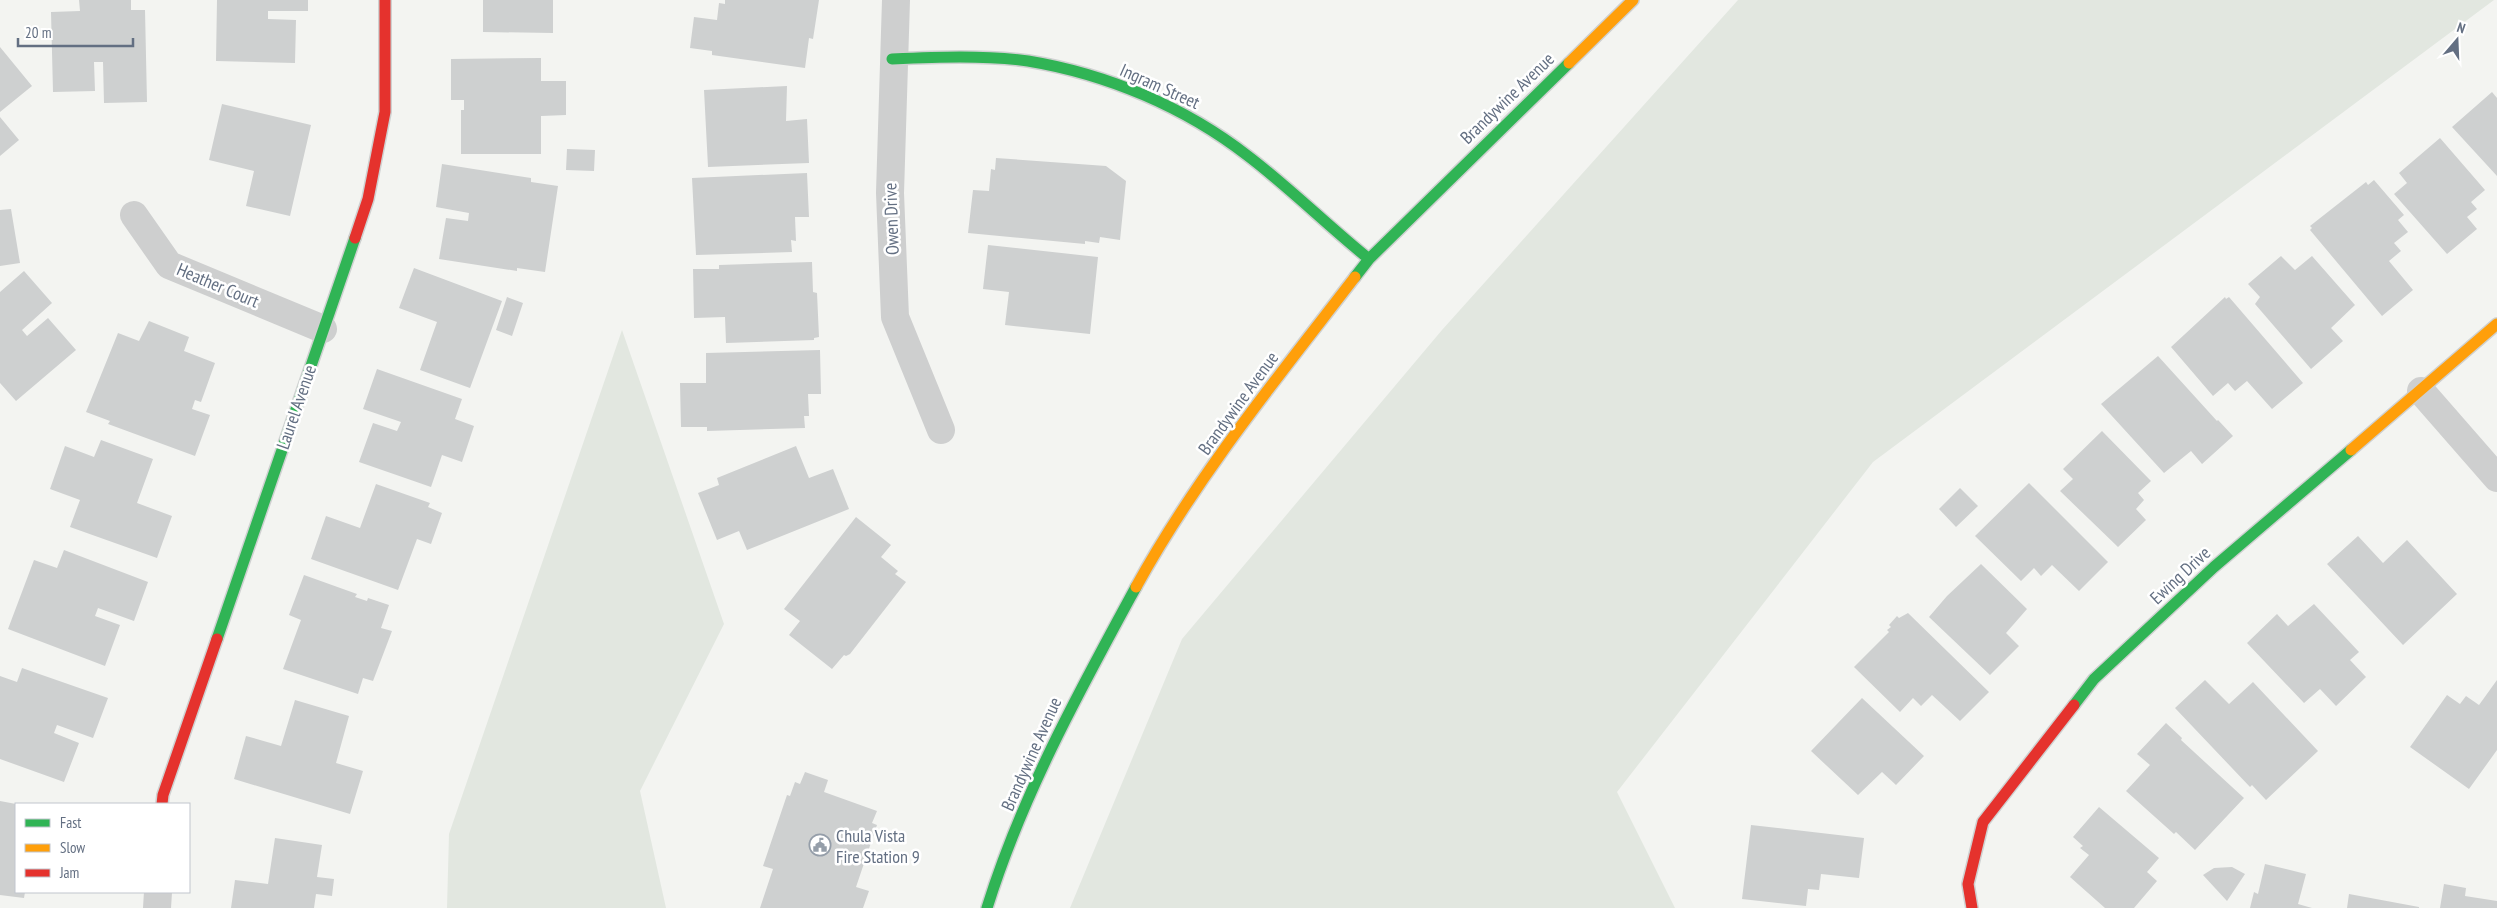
<svg xmlns="http://www.w3.org/2000/svg" width="2497" height="908" font-family="'PT Sans Narrow',sans-serif">
<style>
.green{fill:#e2e7e0}
.building{fill:#ced0d0}
.lines{fill:none;stroke-linecap:round;stroke-linejoin:round}
.fast-casing{stroke:#cfd1d1;stroke-width:14}
.slow-casing{stroke:#cfd1d1;stroke-width:14}
.jam-casing{stroke:#cfd1d1;stroke-width:14}
.street{stroke:#cecfcf;stroke-width:28}
.fast{stroke:#30b455;stroke-width:11}
.slow{stroke:#ff9f0a;stroke-width:11}
.jam{stroke:#e5322d;stroke-width:11}
.labels{text-anchor:middle;dominant-baseline:central;stroke-width:5;stroke-linejoin:round;paint-order:stroke}
.street-label{font-size:18px;fill:#636f82;stroke:#fff}
.poi-label{font-size:18px;fill:#636f82;stroke:#fff;text-anchor:start}
</style>
<rect width="100%" height="100%" fill="#f3f4f1"/>
<!-- green -->
<path class="green" d="M1738,0H2494L1873,462L1617,792L1675,908H1070L1182,639L1442,330Z
M622,330L724,624L640,791L666,908H447L449,834Z"/>
<!-- building -->
<path class="building" d="M79,0H131V10H145L147,102L104,103L103,62H94L95,91L53,92L51,12L80,11Z
M217,0H308V11H268V19L296,20L295,63L216,61Z
M483,0H553V33L483,32Z
M725,0H819L813,39L809,38L805,68L712,55V51L690,48L694,17L717,20L719,3L725,4Z
M0,47L32,86L0,112Z
M541,58V81H566V115L541,116V154H461V110H464V100H451V59Z
M787,86L786,121L807,119L809,163L708,167L704,90Z
M2492,92L2497,98V176L2452,127Z
M222,104L311,125L290,216L246,206L254,171L209,160Z
M0,117L19,140L0,156Z
M2440,138L2485,190L2471,202L2477,209L2467,217L2477,229L2447,254L2394,194L2407,183L2399,173Z
M567,149L595,150L594,171L566,170Z
M996,158L1106,166L1126,181L1120,240L1100,237L1099,243L1085,241V244L968,233L973,190L989,191L991,169L995,170Z
M442,164L531,178V182L558,186L545,272L517,268V271L439,259L446,218L468,221L469,213L436,207Z
M807,173L809,217H795L796,241L791,240L792,252L696,255L692,178Z
M2374,180L2404,215L2398,220L2408,232L2394,243L2401,251L2389,261L2413,290L2382,316L2310,230L2312,228L2310,226L2366,182L2368,185Z
M11,209L20,263L0,266V210Z
M988,245L1098,257L1090,334L1005,325L1009,292L983,289Z
M2281,256L2295,270L2312,256L2355,305L2331,328L2343,341L2311,369L2255,304L2260,297L2248,284Z
M812,262L813,292L817,293L819,337L814,338V340L726,343L725,317L694,318L693,269H719V265Z
M414,268L502,301L470,388L420,370L437,322L399,308Z
M24,271L52,303L22,330L27,336L48,318L76,350L16,401L0,383V292Z
M507,297L523,303L512,336L496,330Z
M2225,297L2226,299L2229,297L2303,383L2272,409L2247,381L2235,391L2228,383L2213,396L2171,347Z
M149,321L189,337L184,351L215,363L201,402L195,400L192,409L210,415L195,456L108,424L110,421L86,412L118,333L139,341Z
M820,350L821,394H808L809,416H804L805,428L707,431V427H681L680,383H706V353Z
M2158,356L2217,421L2218,420L2233,436L2202,464L2191,451L2164,473L2101,404Z
M377,369L462,399L455,419L474,426L462,462L442,455L431,487L359,462L373,423L397,431L401,422L363,409Z
M2102,431L2151,481L2138,493L2144,500L2136,509L2146,520L2118,547L2060,491L2073,479L2063,469Z
M101,440L153,459L137,503L172,516L157,558L70,527L80,500L50,489L65,446L94,457Z
M796,446L809,478L833,469L849,509L747,550L739,531L717,540L698,493L719,485L717,478Z
M2029,483L2108,562L2079,591L2052,565L2041,576L2034,568L2021,581L1975,536Z
M376,484L430,503L428,507L442,513L431,544L417,539L398,590L311,559L326,516L360,528Z
M1960,488L1978,506L1956,527L1939,509Z
M856,517L891,545L881,557L898,571L895,574L906,582L850,654L846,656L844,655L832,669L789,635L800,621L784,609Z
M2358,536L2383,563L2407,540L2457,594L2403,645L2327,564Z
M64,550L148,582L134,621L98,608L95,616L120,625L105,666L8,629L34,560L57,568Z
M1981,564L2027,609L2006,633L2019,646L1990,675L1929,617L1947,596Z
M304,575L357,594L355,597L367,601L368,598L389,605L381,628L392,631L373,681L363,678L358,694L283,669L301,620L289,615Z
M2314,604L2359,652L2350,660L2366,677L2336,706L2320,689L2304,703L2247,643L2277,614L2288,626Z
M1908,613L1989,692L1960,721L1932,695L1921,706L1913,698L1900,712L1854,667L1889,632L1887,630L1891,627L1889,625L1897,616L1899,618Z
M22,668L108,698L93,738L57,725L54,733L79,743L64,782L0,759V676L17,682Z
M2205,680L2229,704L2253,682L2318,751L2266,800L2252,785L2250,787L2175,708Z
M2497,680V750L2469,789L2410,747L2447,695L2460,704L2466,696L2479,705Z
M1862,698L1924,756L1896,785L1882,772L1858,795L1811,751Z
M295,700L349,716L336,763L363,771L350,814L234,779L246,736L281,746Z
M2166,723L2182,738L2181,740L2244,798L2195,850L2176,832L2174,834L2126,791L2150,765L2137,754Z
M805,772L828,780L824,792L877,811L872,823L877,825L856,887L869,891L863,908H760L773,869L763,866L787,795L790,796L795,782L800,784Z
M0,801L16,804V892H25L24,898L0,895Z
M2099,807L2159,858L2147,872L2157,881L2134,908H2105L2070,877L2089,855L2080,848L2083,846L2073,837Z
M1751,825L1864,838L1859,878L1821,874L1819,890L1808,889L1806,906L1742,899Z
M275,838L322,845L317,877L334,879L332,896L316,894L314,908H231L235,880L268,884Z
M2265,864L2306,874L2298,904L2312,908H2250L2254,892L2258,894Z
M2232,867L2245,874L2227,901L2203,875L2214,868Z
M2444,884L2466,888L2465,896L2497,901V908H2440Z
M2349,894L2419,907V908H2347Z"/>
<g class="lines">
<!-- fast casing -->
<g class="fast-casing">
<path id="fast" d="M892,59C937,57 983,55 1028,61C1107,74 1185,107 1248,156C1290,188 1328,226 1369,259
M1355,277L1369,259L1569,63
M217,639L355,238
M2074,705L2094,679L2214,567L2351,450
M987,908C1022,795 1080,690 1136,587"/>
</g>
<!-- slow casing -->
<g class="slow-casing">
<path id="slow" d="M1569,63L1633,0
M2351,450L2497,324
M1136,587C1197,476 1278,377 1355,277"/>
</g>
<!-- jam casing -->
<g class="jam-casing">
<path id="jam" d="M355,238L368,199L385,112V0
M162,804L163,795L217,639
M1972,908L1968,884L1983,822L2074,705"/>
</g>
<!-- street -->
<path class="street" d="M896,0L890,193L895,317L941,430
M134,215L169,265L323,329
M2421,391L2497,478
M157,908L158,892"/>
<!-- fast -->
<use href="#fast" class="fast"/>
<!-- slow -->
<use href="#slow" class="slow"/>
<!-- jam -->
<use href="#jam" class="jam"/>
</g>
<!-- icons -->
<defs>
<g id="civic-ring" transform="scale(1.125)"><circle r="9.5" fill="#fff" stroke="#959ea9" stroke-width="1.5"/><path d="M-.6-6.5H3V-4.5H.6V-3L4-1V1h2V6H-6V1h2V-1L-.6-3ZM-1.2 2.5V6h2.4V2.5Z" fill="#959ea9"/></g>
</defs>
<g fill-rule="evenodd">
<use href="#civic-ring" x="820" y="845"/>
</g>
<g class="labels">
<!-- street labels -->
<g class="street-label">
<text transform="translate(1160 86) rotate(24)">Ingram Street</text>
<text transform="translate(1507 98) rotate(-44)">Brandywine Avenue</text>
<text transform="translate(891 219) rotate(-92)">Owen Drive</text>
<text transform="translate(218 285) rotate(23)">Heather Court</text>
<text transform="translate(1238 403) rotate(-54)">Brandywine Avenue</text>
<text transform="translate(296 407) rotate(-71)">Laurel Avenue</text>
<text transform="translate(2180 575) rotate(-43)">Ewing Drive</text>
<text transform="translate(1031 754) rotate(-66)">Brandywine Avenue</text>
</g>
<!-- poi labels -->
<g class="poi-label">
<text x="836" y="835">Chula Vista<tspan x="836" dy="21">Fire Station 9</tspan></text>
</g>
</g>
<!-- legend -->
<rect x="15" y="803" width="175" height="90" fill="#ffffff" stroke="#c1c5cd"/>
<rect x="25" y="819" width="25" height="8" fill="#30b455" stroke="#c1c5cd"/>
<text x="60" y="828" font-size="15" fill="#636f82">Fast</text>
<rect x="25" y="844" width="25" height="8" fill="#ff9f0a" stroke="#c1c5cd"/>
<text x="60" y="853" font-size="15" fill="#636f82">Slow</text>
<rect x="25" y="869" width="25" height="8" fill="#e5322d" stroke="#c1c5cd"/>
<text x="60" y="878" font-size="15" fill="#636f82">Jam</text>
<!-- north arrow -->
<g transform="translate(2457 40) rotate(19)" stroke="#ffffff" stroke-width="4" paint-order="stroke">
<path d="M0-4L9 19L0 12L-9 19Z" fill="#636f82"/>
<text y="-8" font-size="14" font-weight="bold" text-anchor="middle" fill="#636f82">N</text>
</g>
<!-- scale -->
<path d="M18 38v8h115v-8" fill="none" stroke="#636f82" stroke-width="2.5"/>
<text x="25" y="38" font-size="15" fill="#636f82" stroke="#ffffff" stroke-width="4" paint-order="stroke">20 m</text>
</svg>
